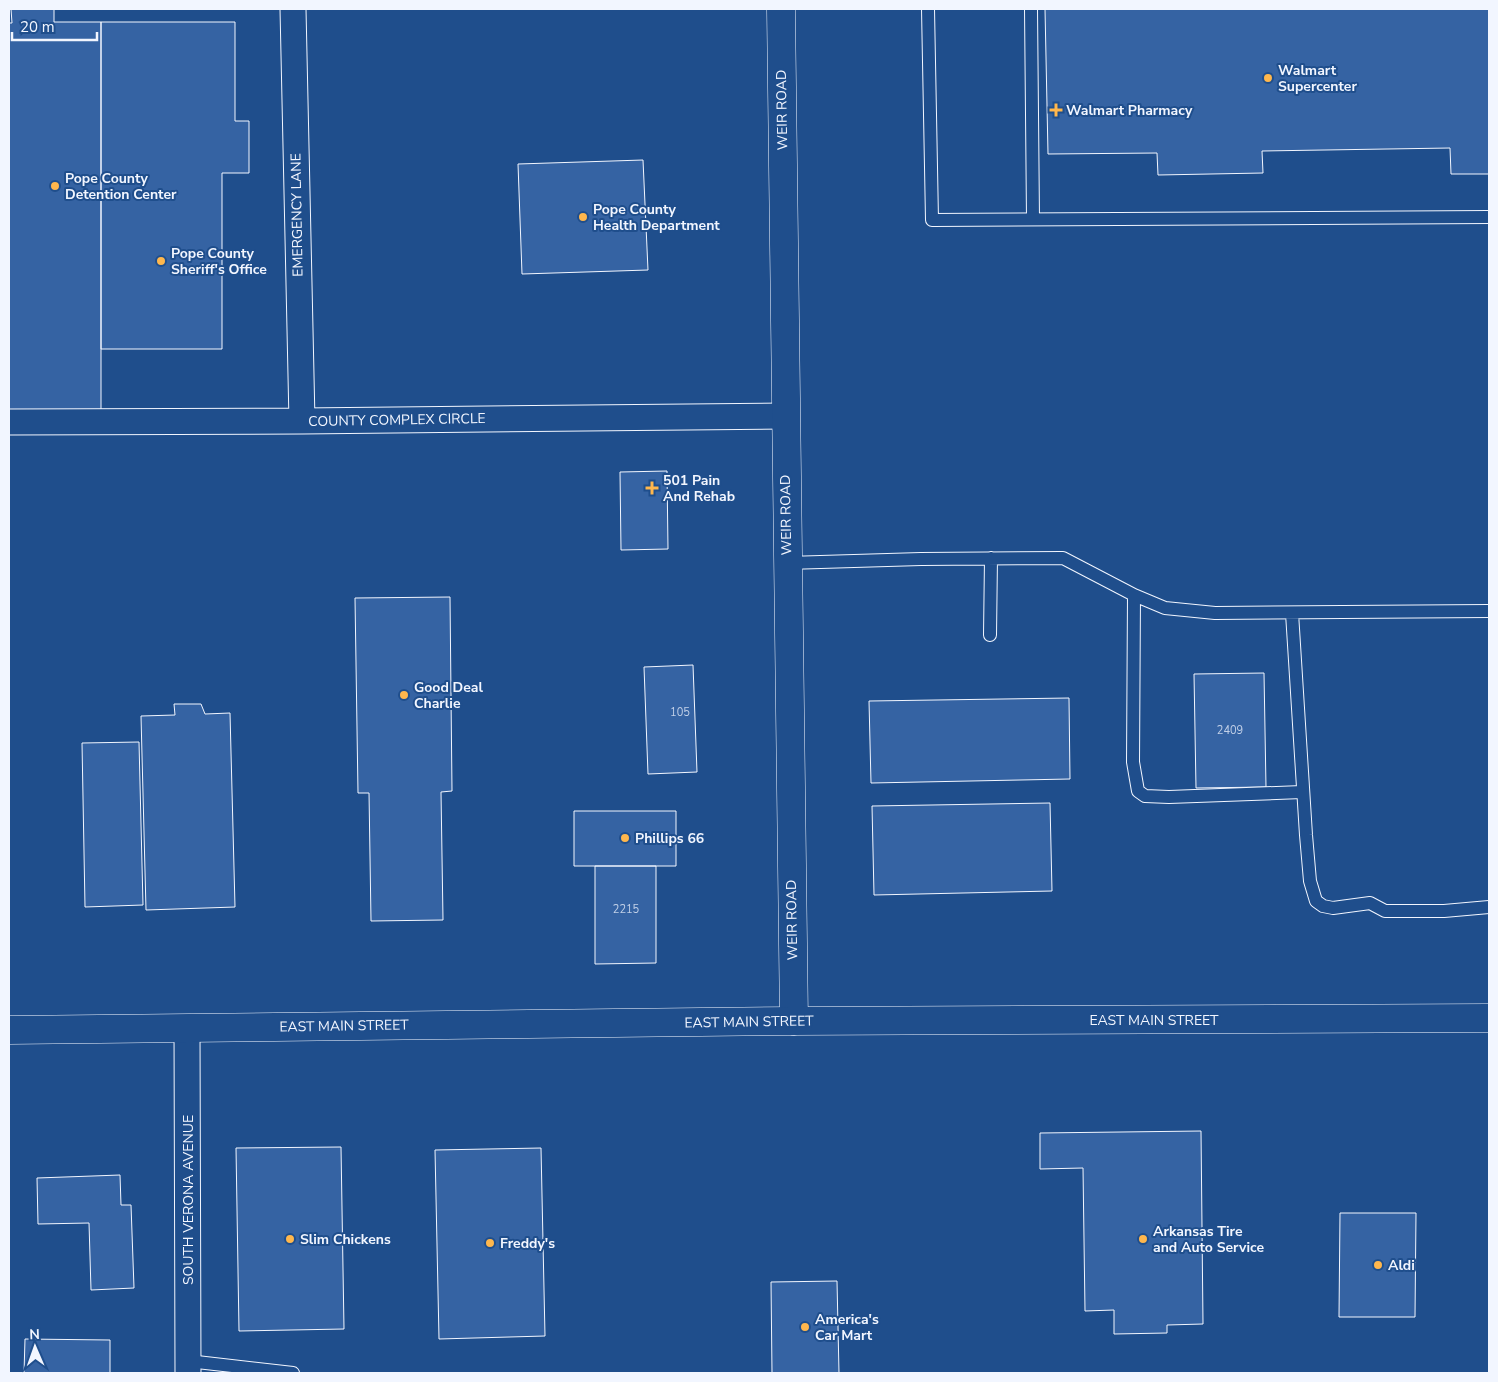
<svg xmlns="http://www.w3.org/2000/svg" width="1498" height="1382" font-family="'Nunito Sans',sans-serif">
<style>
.building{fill:#3563a3;stroke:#f2f6ff}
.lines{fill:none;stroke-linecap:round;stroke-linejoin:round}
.lane-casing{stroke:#f2f6ff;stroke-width:14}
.street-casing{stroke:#f2f6ff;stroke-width:27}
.secondary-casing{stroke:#f2f6ff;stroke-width:29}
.primary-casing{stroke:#f2f6ff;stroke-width:29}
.lane{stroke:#1f4e8c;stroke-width:12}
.street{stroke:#1f4e8c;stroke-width:25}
.secondary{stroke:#1f4e8c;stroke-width:28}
.primary{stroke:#1f4e8c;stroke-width:28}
.poi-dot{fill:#ffb74d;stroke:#1f4e8c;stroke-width:2}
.labels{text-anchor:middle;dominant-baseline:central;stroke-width:4;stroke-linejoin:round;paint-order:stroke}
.number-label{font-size:11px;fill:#c3d1e8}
.poi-label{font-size:14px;font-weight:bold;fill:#f2f6ff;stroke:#1f4e8c;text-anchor:start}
.street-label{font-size:14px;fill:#f2f6ff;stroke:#1f4e8c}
</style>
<rect width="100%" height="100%" fill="#1f4e8c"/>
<!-- building -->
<path class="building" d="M11,9H54V22H101V420H9V23H12Z
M1045,9H1489V174H1451L1450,148L1262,151L1263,173L1158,175L1157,153L1048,154Z
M101,22H235V121H249V173H222V349H101Z
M643,160L648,270L522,274L518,164Z
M667,471L668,549L621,550L620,472Z
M450,597L452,791L441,792L443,920L371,921L369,793H358L355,598Z
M693,665L697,772L648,774L644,667Z
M1264,673L1266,787L1196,788L1194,674Z
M1069,698L1070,779L871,783L869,701Z
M174,704H201L205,714L230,713L235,907L146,910L141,716L175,715Z
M139,742L143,905L85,907L82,743Z
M1050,803L1052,891L874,895L872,806Z
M574,811H676V866H574Z
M595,866H656V963L595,964Z
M1201,1131L1203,1324L1167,1325V1333L1114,1334V1310L1085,1311L1083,1168L1040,1169V1133Z
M341,1147L344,1329L239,1331L236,1148Z
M541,1148L545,1336L439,1339L435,1150Z
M120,1175L121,1205H131L134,1288L91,1290L89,1223L38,1224L37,1178Z
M1340,1213H1416L1415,1317H1339Z
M837,1281L839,1373H772L771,1282Z
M25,1339L110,1340V1373H24Z"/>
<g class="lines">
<!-- lane casing -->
<g class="lane-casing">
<path id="lane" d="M928,9L932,220L1489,217
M1031,9L1033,219
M787,563L921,559L1063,558L1134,595L1165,608L1215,613L1489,611
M1134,595L1133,762L1138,791L1145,796L1169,797L1302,792
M1292,613L1306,835L1310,881L1316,901L1323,906L1333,908L1370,903L1385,911H1444L1489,907
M990,635L991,558
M188,1361L293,1373"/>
</g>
<!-- street casing -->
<g class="street-casing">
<path id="street" d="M293,9L302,421
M9,422L302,421L785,416
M187,1028L188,1373"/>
</g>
<!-- secondary casing -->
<g class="secondary-casing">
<path id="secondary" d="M781,9L794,1021"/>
</g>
<!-- primary casing -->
<g class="primary-casing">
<path id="primary" d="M9,1030L794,1021L1489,1018"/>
</g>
<!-- lane -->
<use href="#lane" class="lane"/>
<!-- street -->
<use href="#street" class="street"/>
<!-- secondary -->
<use href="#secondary" class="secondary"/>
<!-- primary -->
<use href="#primary" class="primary"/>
</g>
<!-- markers -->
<g class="poi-dot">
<circle cx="1268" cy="78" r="5"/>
<path d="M1053.5 102.5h5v5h5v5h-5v5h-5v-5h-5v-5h5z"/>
<circle cx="55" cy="186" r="5"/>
<circle cx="583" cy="217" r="5"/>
<circle cx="161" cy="261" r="5"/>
<path d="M649.5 480.5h5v5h5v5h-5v5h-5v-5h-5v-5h5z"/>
<circle cx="404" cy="695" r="5"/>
<circle cx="625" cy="838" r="5"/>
<circle cx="290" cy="1239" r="5"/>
<circle cx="1143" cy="1239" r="5"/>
<circle cx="490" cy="1243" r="5"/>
<circle cx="1378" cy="1265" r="5"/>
<circle cx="805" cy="1327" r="5"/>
</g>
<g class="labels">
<!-- number labels -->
<g class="number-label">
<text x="680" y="712">105</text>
<text x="1230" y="730">2409</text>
<text x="626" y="909">2215</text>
</g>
<!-- poi labels -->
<g class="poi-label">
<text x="1278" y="70">Walmart<tspan x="1278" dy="16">Supercenter</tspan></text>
<text x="1066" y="110">Walmart Pharmacy</text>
<text x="65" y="178">Pope County<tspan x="65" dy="16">Detention Center</tspan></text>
<text x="593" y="209">Pope County<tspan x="593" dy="16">Health Department</tspan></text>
<text x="171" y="253">Pope County<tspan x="171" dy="16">Sheriff's Office</tspan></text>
<text x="663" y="480">501 Pain<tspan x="663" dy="16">And Rehab</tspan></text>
<text x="414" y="687">Good Deal<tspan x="414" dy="16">Charlie</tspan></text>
<text x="635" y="838">Phillips 66</text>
<text x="1153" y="1231">Arkansas Tire<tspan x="1153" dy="16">and Auto Service</tspan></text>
<text x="300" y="1239">Slim Chickens</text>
<text x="500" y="1243">Freddy's</text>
<text x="1388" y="1265">Aldi</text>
<text x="815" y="1319">America's<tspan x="815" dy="16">Car Mart</tspan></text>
</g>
<!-- street labels -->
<g class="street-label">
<text transform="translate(782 110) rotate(-91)">WEIR ROAD</text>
<text transform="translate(297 215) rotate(-91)">EMERGENCY LANE</text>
<text transform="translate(397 420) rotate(-1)">COUNTY COMPLEX CIRCLE</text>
<text transform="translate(786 515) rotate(-91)">WEIR ROAD</text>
<text transform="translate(792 920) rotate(-91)">WEIR ROAD</text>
<text x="1154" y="1020">EAST MAIN STREET</text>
<text transform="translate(749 1022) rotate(-1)">EAST MAIN STREET</text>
<text transform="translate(344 1026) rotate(-1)">EAST MAIN STREET</text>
<text transform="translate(188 1200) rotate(-90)">SOUTH VERONA AVENUE</text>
</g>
</g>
<!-- border -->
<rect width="1498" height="1382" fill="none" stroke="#f2f6ff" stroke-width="20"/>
<!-- north arrow -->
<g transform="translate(35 1347) rotate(358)" stroke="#1f4e8c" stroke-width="4" paint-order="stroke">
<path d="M0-4L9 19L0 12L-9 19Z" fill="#f2f6ff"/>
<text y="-8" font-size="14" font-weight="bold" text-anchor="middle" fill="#f2f6ff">N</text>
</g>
<!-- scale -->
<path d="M12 32v8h85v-8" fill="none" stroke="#f2f6ff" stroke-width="2.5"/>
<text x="20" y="32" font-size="15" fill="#f2f6ff" stroke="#1f4e8c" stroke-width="4" paint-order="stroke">20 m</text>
</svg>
